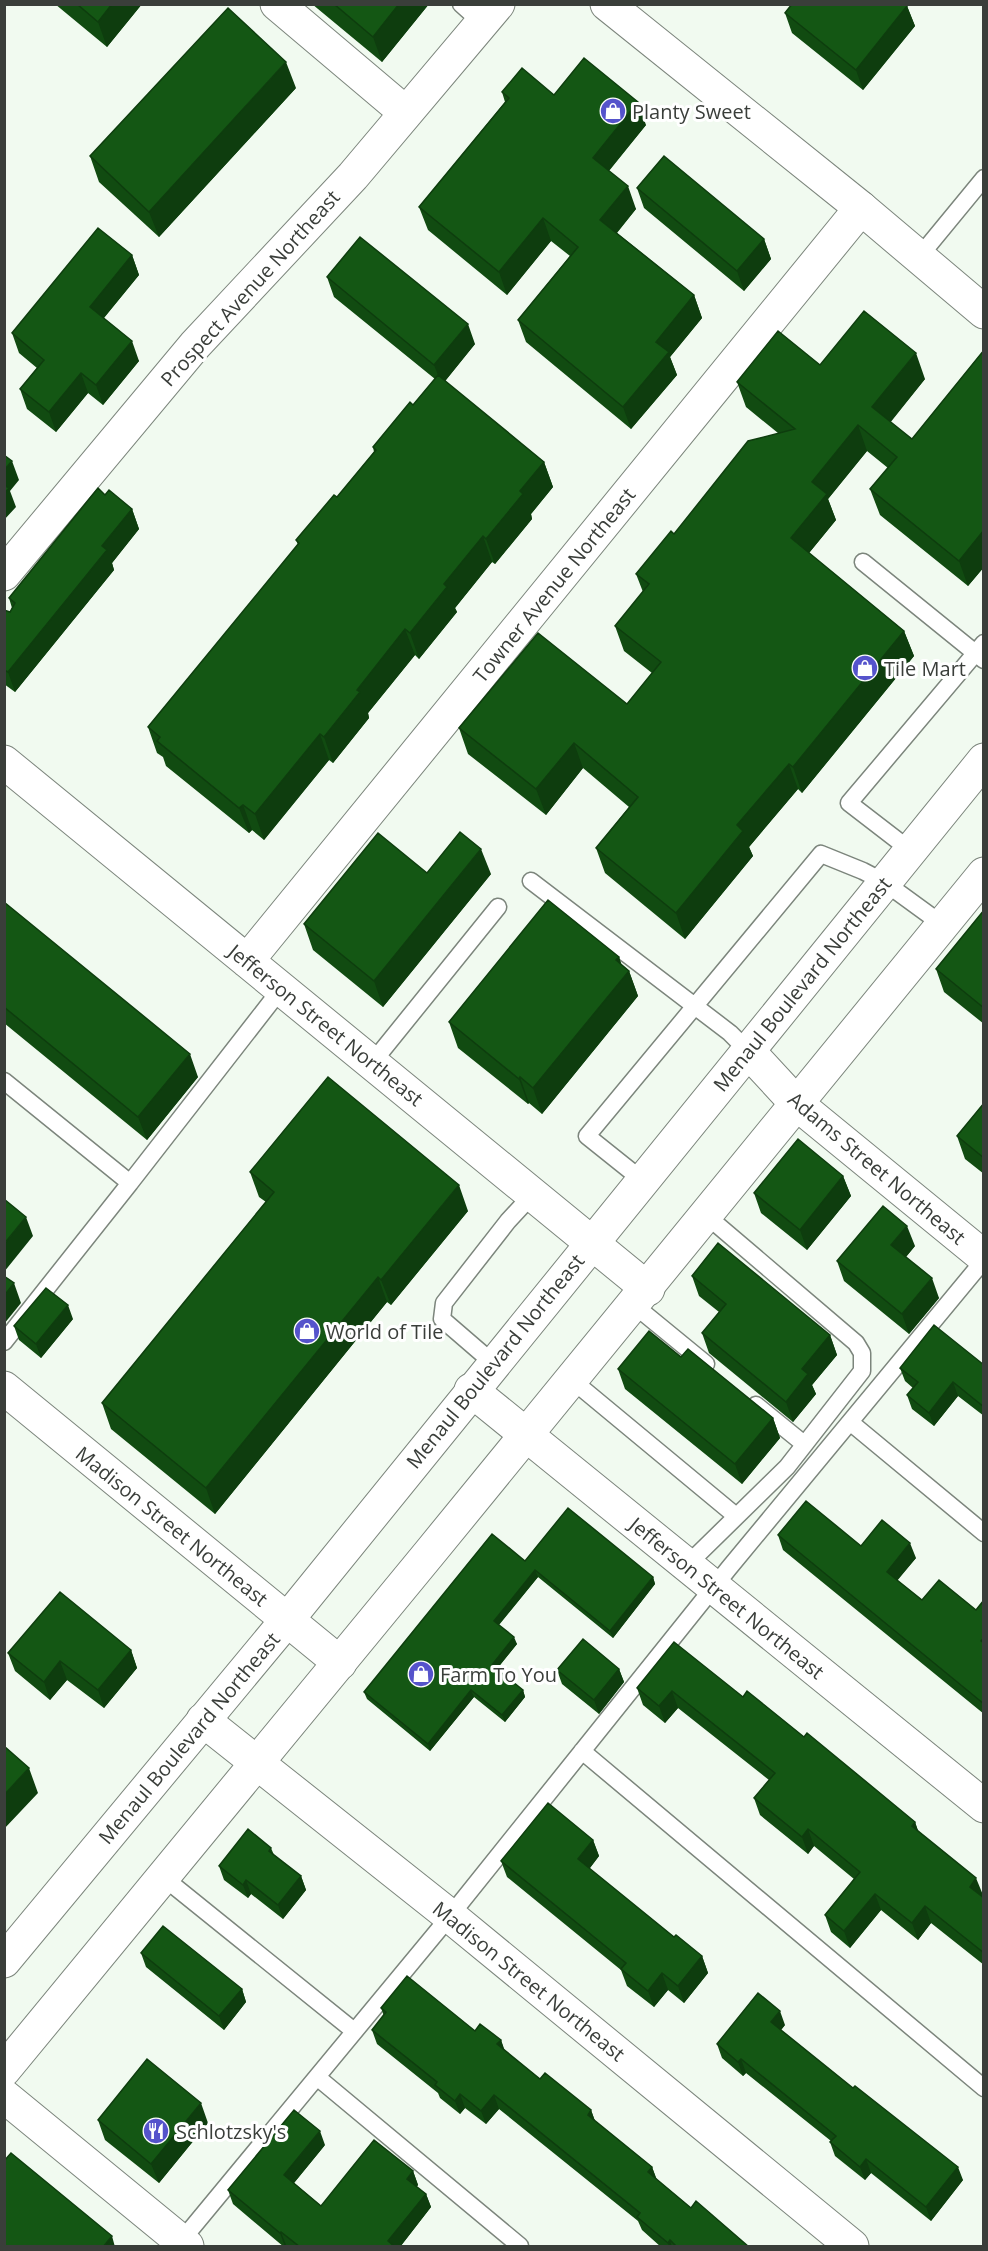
<svg xmlns="http://www.w3.org/2000/svg" width="988" height="2251" font-family="'Open Sans',sans-serif">
<style>
.lines{fill:none;stroke-linecap:round;stroke-linejoin:round}
.lane-casing{stroke:#7c857c;stroke-width:19}
.street-casing{stroke:#7c857c;stroke-width:35}
.secondary-casing{stroke:#7c857c;stroke-width:35}
.lane{stroke:#fff;stroke-width:16}
.street{stroke:#fff;stroke-width:33}
.secondary{stroke:#fff;stroke-width:33}
.wall{fill:#114b11}
.shaded-wall{fill:#0e3d0e}
.building{fill:#145714;stroke:#0e3d0e;stroke-width:1.5}
.labels{text-anchor:middle;dominant-baseline:central;stroke-width:6;stroke-linejoin:round;paint-order:stroke}
.poi-label{font-size:20px;fill:#3a3e3a;stroke:#fff;text-anchor:start}
.street-label{font-size:20px;fill:#3a3e3a;stroke:#fff}
</style>
<rect width="100%" height="100%" fill="#f1faf0"/>
<g class="lines">
<!-- lane casing -->
<g class="lane-casing">
<path id="lane" d="M461,4L482,23
M919,257L984,178
M863,562L984,660
M910,850L849,803L984,643
M531,881L730,1033L748,1051
M372,1063L498,907
M4,1081L130,1183L4,1342
M642,1180L587,1136L821,854L863,871L884,882L943,925
M130,1183L281,989
M634,1305L706,1364
M493,1363L442,1319L444,1303L508,1221L533,1194
M572,1380L736,1516
M756,1405L804,1444
M850,1422L984,1533
M687,1565L787,1467L862,1371V1353L856,1343L707,1216
M582,1751L984,2088
M163,1877L354,2031
M317,2077L520,2246
M177,2246L450,1916L729,1568L984,1260"/>
</g>
<!-- street casing -->
<g class="street-casing">
<path id="street" d="M277,4L406,113
M4,574L195,345L353,176L498,4
M4,762L648,1289
M247,961L861,208
M748,1051L797,1104L984,1257
M4,1388L340,1663
M471,1390L984,1806
M203,1720L450,1916L852,2246
M4,2096L187,2246"/>
</g>
<!-- secondary casing -->
<g class="secondary-casing">
<path id="secondary" d="M607,4L861,208L984,312
M4,1961L287,1620L984,760
M4,2070C332,1672 659,1275 984,874"/>
</g>
<!-- lane -->
<use href="#lane" class="lane"/>
<!-- street -->
<use href="#street" class="street"/>
<!-- secondary -->
<use href="#secondary" class="secondary"/>
</g>
<!-- wall -->
<path class="wall" d="M55,4H142L107,47Z
M312,4H429L382,62Z
M907,6L915,26L863,90L792,33L785,13Z
M296,88L159,237L99,182L90,156Z
M502,92L554,95L646,125L609,171L636,209L617,233L694,295L702,318L670,357L677,375L631,429L526,342L518,320L570,256L551,241L507,295L428,230L419,207L505,102Z
M637,188L764,239L771,259L744,291L644,208Z
M132,255L139,275L104,318L139,361L103,405L88,393L56,432L27,409L20,389L37,368L19,353L12,333Z
M327,277L475,344L445,381L544,462L553,487L531,514L532,519L495,564L492,562L455,608L457,612L419,659L415,655L368,713L369,718L333,763L329,760L264,840L252,830L249,833L166,766L163,757L157,753L148,727L298,545L296,540L337,497L374,452L373,447L413,405L435,379L334,297Z
M984,350V567L968,586L880,515L870,489L888,468L867,451L828,499L836,520L809,553L904,631L914,656L802,793L798,789L749,847L753,856L685,939L605,873L596,848L629,807L583,768L546,815L468,754L459,728L627,704L652,673L624,651L615,626L643,592L636,574L674,534L778,433L746,407L737,382L820,365L925,379L890,422L912,439Z
M105,495L132,509L139,529L112,563L114,570L15,692L4,684V610L10,612L12,608L9,598Z
M427,873L491,874L383,1007L313,950L304,924Z
M4,902L198,1077L147,1140L4,1023Z
M984,910V1024L944,992L936,969Z
M619,957L621,964L629,971L638,996L542,1114L529,1103L528,1104L458,1048L449,1022Z
M984,1103V1174L965,1159L957,1136Z
M250,1172L468,1211L391,1305L387,1302L215,1514L111,1429L102,1403L266,1202L259,1197Z
M843,1176L851,1196L807,1250L761,1213L754,1193Z
M915,1246L906,1257L939,1298L909,1334L844,1281L837,1261Z
M692,1276L830,1335L837,1355L812,1385L816,1394L793,1422L709,1353L702,1333L719,1312L699,1296Z
M73,1319L41,1358L19,1340L14,1326Z
M681,1357L773,1418L780,1438L742,1484L625,1389L618,1369Z
M984,1365V1416L958,1396L934,1426L912,1409L907,1395L913,1388L905,1381L900,1368Z
M778,1535L861,1546L916,1558L897,1580L922,1600L976,1610L984,1600V1714L783,1550Z
M525,1561L653,1577L655,1584L613,1638L538,1577L499,1625L517,1644L497,1669L523,1690L525,1697L505,1722L474,1697L430,1751L367,1699L364,1692Z
M131,1650L137,1668L104,1708L67,1680L50,1700L15,1671L8,1653Z
M619,1669L624,1682L599,1714L562,1684L557,1670Z
M637,1688L743,1697L804,1737L915,1822L918,1831L983,1895L982,1896L984,1898V1965L931,1923L918,1940L881,1910L850,1948L831,1932L825,1915L854,1879L814,1846L808,1854L760,1815L754,1798L769,1780L678,1708L665,1723L643,1705Z
M593,1840L599,1856L589,1869L674,1937L702,1956L708,1973L684,2003L668,1990L654,2007L627,1986L621,1970L507,1877L501,1861Z
M271,1848L274,1855L301,1876L306,1890L283,1919L251,1894L248,1898L224,1880L219,1866Z
M141,1953L242,1989L246,2002L224,2030L146,1967Z
M381,2008L475,2031L501,2040L504,2050L540,2079L591,2110L595,2121L652,2167L657,2180L691,2208L749,2247H661L642,2230L638,2221L499,2109L486,2124L465,2108L460,2114L440,2098L438,2093L377,2044L372,2030L384,2016Z
M785,2025L781,2030L963,2180L931,2221L871,2173L865,2180L835,2156L830,2142L831,2141L746,2073L743,2076L722,2058L717,2044Z
M98,2120L208,2123L159,2183L105,2140Z
M325,2145L294,2183L321,2206L413,2171L418,2185L416,2187L426,2194L431,2207L400,2247H287L286,2245L284,2247L233,2204L228,2190Z"/>
<!-- shaded-wall -->
<path class="shaded-wall" d="M112,4H142L107,47L98,22Z
M399,4H429L382,62L373,37Z
M907,6L915,26L863,90L856,70Z
M286,62L296,88L159,237L149,212Z
M638,102L646,125L601,180L593,158Z
M628,186L636,209L609,242L600,220Z
M543,218L551,241L507,295L499,272Z
M764,239L771,259L744,291L737,271Z
M132,255L139,275L97,326L90,307Z
M694,295L702,318L670,357L677,375L631,429L623,407L656,342Z
M468,324L475,344L442,385L434,365Z
M132,341L139,361L103,405L96,385Z
M916,353L925,379L882,433L872,407Z
M81,373L88,393L56,432L49,412Z
M858,425L867,451L828,499L836,520L800,564L791,538L812,482Z
M12,461L19,480L10,491L16,507L4,520V470Z
M544,462L553,487L531,514L532,519L495,564L486,539L520,491Z
M132,509L139,529L112,563L114,570L15,692L8,672L102,546Z
M984,530V567L968,586L959,561Z
M483,536L492,562L455,608L457,612L419,659L410,633L444,584Z
M405,629L415,655L368,713L369,718L333,763L324,737L357,690Z
M904,631L914,656L802,793L793,767Z
M320,734L329,760L264,840L255,814Z
M574,743L583,768L546,815L536,789Z
M789,764L798,789L749,847L753,856L685,939L676,913L737,825Z
M243,805L252,830L249,833L239,808Z
M481,849L491,874L383,1007L374,981Z
M619,957L625,975L629,971L638,996L542,1114L533,1088Z
M190,1054L198,1077L147,1140L138,1117Z
M520,1077L529,1103L528,1104L519,1079Z
M843,1176L851,1196L807,1250L800,1230Z
M459,1185L468,1211L391,1305L381,1280Z
M26,1217L33,1236L4,1272V1244Z
M907,1226L915,1246L899,1265L891,1245Z
M378,1277L387,1302L215,1514L206,1488Z
M932,1278L939,1298L909,1334L902,1314Z
M14,1283L21,1303L4,1324V1296Z
M68,1305L73,1319L41,1358L36,1344Z
M830,1335L837,1355L812,1385L816,1394L793,1422L786,1402L802,1369Z
M953,1382L958,1396L934,1426L929,1413Z
M773,1418L780,1438L742,1484L735,1464Z
M910,1543L916,1558L892,1587L887,1572Z
M535,1570L538,1577L496,1628L494,1621Z
M653,1577L655,1584L613,1638L610,1631Z
M514,1637L517,1644L494,1672L492,1665Z
M131,1650L137,1668L104,1708L98,1690Z
M60,1661L67,1680L50,1700L44,1682Z
M619,1669L624,1682L599,1714L594,1700Z
M471,1690L474,1697L430,1751L428,1744Z
M523,1690L525,1697L505,1722L502,1715Z
M672,1691L678,1708L665,1723L659,1706Z
M29,1768L38,1793L4,1829V1795Z
M915,1822L921,1839L912,1826Z
M808,1829L814,1846L808,1854L802,1837Z
M593,1840L599,1856L584,1876L578,1859Z
M301,1876L306,1890L283,1919L278,1905Z
M976,1878L983,1895L976,1903L970,1887Z
M246,1880L251,1894L248,1898L243,1885Z
M875,1894L881,1910L850,1948L844,1931Z
M925,1906L931,1923L918,1940L912,1923Z
M702,1956L708,1973L684,2003L678,1986Z
M662,1973L668,1990L654,2007L648,1991Z
M242,1989L246,2002L224,2030L219,2016Z
M780,2011L785,2025L776,2036L771,2022Z
M501,2040L506,2054L497,2044Z
M741,2059L746,2073L743,2076L738,2062Z
M460,2094L465,2108L460,2114L455,2101Z
M494,2095L499,2109L486,2124L481,2111Z
M201,2103L208,2123L159,2183L151,2164Z
M591,2110L596,2124L588,2115Z
M320,2131L325,2145L289,2189L284,2175Z
M866,2159L871,2173L865,2180L860,2167Z
M652,2167L657,2181L648,2172Z
M958,2167L963,2180L931,2221L926,2207Z
M413,2171L418,2185L412,2193L407,2179Z
M426,2194L431,2207L400,2247H390L388,2241Z
M281,2232L286,2245L285,2247L280,2233Z
M112,2236L115,2247H103Z
M670,2240L672,2247H669L668,2243Z"/>
<!-- building -->
<path class="building" d="M77,4H112L98,22Z
M334,4H399L373,37Z
M792,4H905L907,6L856,70L785,13Z
M228,8L286,62L149,212L90,156Z
M584,58L638,102L593,158L628,186L600,220L694,295L656,342L669,352L623,407L518,320L578,247L543,218L499,272L419,207L509,98L502,92L522,68L554,95Z
M664,156L764,239L737,271L637,188Z
M98,228L132,255L90,307L132,341L96,385L81,373L49,412L20,389L44,360L12,333Z
M360,237L468,324L434,365L327,277Z
M864,311L916,353L872,407L912,439L984,350V530L959,561L870,489L897,457L858,425L812,482L827,494L791,538L904,631L793,767L789,764L737,825L743,831L676,913L596,848L638,797L574,743L536,789L459,728L538,633L627,704L661,662L615,626L649,584L636,574L671,531L674,534L748,441L795,429L737,382L778,331L820,365Z
M438,375L544,462L520,491L523,494L486,539L483,536L444,584L447,587L410,633L405,629L357,690L360,692L324,737L320,734L255,814L243,805L239,808L157,741L160,737L148,727L299,543L296,540L334,495L337,497L376,450L373,447L410,402L413,405Z
M4,455L12,461L4,470Z
M4,485L9,488L4,494Z
M98,488L105,495L109,490L132,509L102,546L107,550L8,672L4,670V610L10,612L15,603L9,598Z
M460,832L481,849L374,981L304,924L378,833L427,873Z
M548,900L619,957L616,960L629,971L533,1088L520,1077L519,1079L449,1022Z
M4,902L190,1054L138,1117L4,1007Z
M984,910V1008L936,969Z
M328,1077L459,1185L381,1280L378,1277L206,1488L102,1403L274,1192L250,1172Z
M984,1103V1158L957,1136Z
M798,1139L843,1176L800,1230L754,1193Z
M4,1199L26,1217L4,1244Z
M883,1206L907,1226L891,1245L932,1278L902,1314L837,1261Z
M718,1243L830,1335L802,1369L808,1374L786,1402L702,1333L726,1304L692,1276Z
M4,1276L14,1283L4,1296Z
M46,1288L68,1305L36,1344L14,1326Z
M934,1325L984,1365V1407L953,1382L929,1413L907,1395L918,1382L900,1368Z
M649,1331L681,1357L688,1349L773,1418L735,1464L618,1369Z
M806,1501L861,1546L882,1520L910,1543L887,1572L922,1600L939,1580L976,1610L984,1600V1638L981,1641L984,1643V1704L778,1535Z
M568,1508L653,1577L610,1631L535,1570L494,1621L514,1637L492,1665L523,1690L502,1715L471,1690L428,1744L364,1692L492,1534L525,1561Z
M60,1592L131,1650L98,1690L60,1661L44,1682L8,1653Z
M583,1639L619,1669L594,1700L557,1670Z
M674,1642L743,1697L747,1691L804,1737L807,1733L915,1822L912,1826L976,1878L970,1887L984,1898V1953L925,1906L912,1923L875,1894L844,1931L825,1915L860,1872L808,1829L802,1837L754,1798L775,1773L672,1691L659,1706L637,1688Z
M4,1746L29,1768L4,1795Z
M548,1803L593,1840L578,1859L674,1937L676,1935L702,1956L678,1986L662,1973L648,1991L621,1969L626,1963L501,1861Z
M248,1829L271,1848L269,1851L301,1876L278,1905L246,1880L243,1885L219,1866Z
M163,1926L242,1989L219,2016L141,1953Z
M407,1976L475,2031L480,2024L501,2040L497,2044L540,2079L545,2073L591,2110L588,2115L652,2167L648,2172L691,2208L696,2201L749,2247H677L670,2240L668,2243L637,2217L640,2213L494,2095L481,2111L460,2094L455,2101L435,2085L437,2082L372,2030L386,2012L381,2008Z
M758,1993L780,2011L771,2022L853,2088L855,2086L958,2167L926,2207L866,2159L860,2167L830,2142L836,2136L741,2059L738,2062L717,2044Z
M147,2059L201,2103L151,2164L98,2120Z
M294,2110L320,2131L284,2175L321,2206L374,2140L413,2171L407,2179L426,2194L388,2241L395,2247H300L281,2232L280,2233L228,2190Z
M11,2153L112,2236L103,2247H4V2161Z"/>
<!-- icons -->
<defs>
<g id="shop-disc" transform="scale(1.35)"><circle r="9.5" fill="#5553cb" stroke="#fff"/><path d="M-5-2.5h2.3a2.7 3.5 0 0 1 5.4 0H5L5.5 6h-11ZM-1.5-2.5h3a1.5 2.3 0 0 0-3 0Z" fill="#fff"/></g>
<g id="restaurant-disc" transform="scale(1.35)"><circle r="9.5" fill="#5553cb" stroke="#fff"/><path d="M-5-6h1v4h1v-4h1v4h1v-4h1v5L-1.5 .5V6h-2V.5L-5-1ZM5-6V6H3V1.5H1.5Q1.5-4 5-6Z" fill="#fff"/></g>
</defs>
<g fill-rule="evenodd">
<use href="#shop-disc" x="613" y="111"/>
<use href="#shop-disc" x="865" y="668"/>
<use href="#shop-disc" x="307" y="1331"/>
<use href="#shop-disc" x="421" y="1674"/>
<use href="#restaurant-disc" x="156" y="2131"/>
</g>
<g class="labels">
<!-- poi labels -->
<g class="poi-label">
<text x="632" y="111">Planty Sweet</text>
<text x="884" y="668">Tile Mart</text>
<text x="326" y="1331">World of Tile</text>
<text x="440" y="1674">Farm To You</text>
<text x="176" y="2131">Schlotzsky's</text>
</g>
<!-- street labels -->
<g class="street-label">
<text transform="translate(250 288) rotate(-48)">Prospect Avenue Northeast</text>
<text transform="translate(554 585) rotate(-51)">Towner Avenue Northeast</text>
<text transform="translate(802 984) rotate(-51)">Menaul Boulevard Northeast</text>
<text transform="translate(326 1025) rotate(39)">Jefferson Street Northeast</text>
<text transform="translate(877 1168) rotate(40)">Adams Street Northeast</text>
<text transform="translate(495 1361) rotate(-51)">Menaul Boulevard Northeast</text>
<text transform="translate(172 1526) rotate(39)">Madison Street Northeast</text>
<text transform="translate(727 1598) rotate(39)">Jefferson Street Northeast</text>
<text transform="translate(189 1738) rotate(-50)">Menaul Boulevard Northeast</text>
<text transform="translate(529 1981) rotate(39)">Madison Street Northeast</text>
</g>
</g>
<!-- border -->
<rect width="988" height="2251" fill="none" stroke="#3a3e3a" stroke-width="12"/>
</svg>
